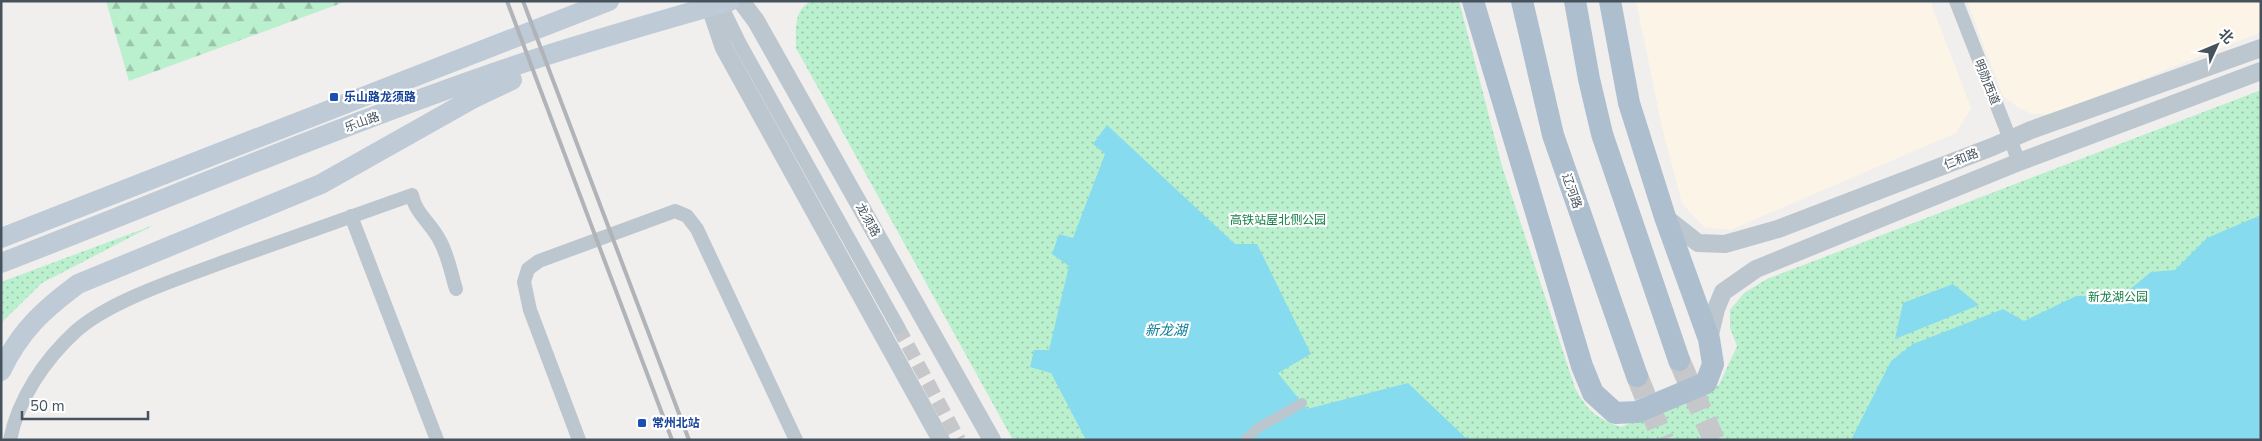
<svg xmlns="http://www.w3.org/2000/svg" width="2262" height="441" font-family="'Nunito Sans','Noto Sans SC',sans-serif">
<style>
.commercial{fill:#fcf5e7}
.forest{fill:url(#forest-firs)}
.park{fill:url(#park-dots)}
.water{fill:#87dbee}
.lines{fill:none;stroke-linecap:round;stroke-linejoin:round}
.minor-tunnel{stroke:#c6c7ca;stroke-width:14;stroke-dasharray:14 7;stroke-linecap:butt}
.primary-tunnel{stroke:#c6c7ca;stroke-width:22;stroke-dasharray:22 11;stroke-linecap:butt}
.pedestrian{stroke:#bcc6ce;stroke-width:10}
.minor{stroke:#bcc6ce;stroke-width:14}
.tertiary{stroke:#bcc6ce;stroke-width:18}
.secondary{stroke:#becad6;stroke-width:20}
.primary{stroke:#adbece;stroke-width:22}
.rail{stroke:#b0b4b9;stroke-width:4}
.transit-dot{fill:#1a4fb4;stroke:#fff;stroke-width:2}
.labels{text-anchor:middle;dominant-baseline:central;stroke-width:4.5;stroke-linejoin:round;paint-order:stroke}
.street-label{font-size:12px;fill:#46525c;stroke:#fff}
.transit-label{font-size:12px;font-weight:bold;fill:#164399;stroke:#fff;text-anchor:start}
.park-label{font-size:12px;fill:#148047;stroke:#fff}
.water-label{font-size:14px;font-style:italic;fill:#097c96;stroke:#fff}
</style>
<defs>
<pattern id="forest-firs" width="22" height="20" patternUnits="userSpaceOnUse" patternTransform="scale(1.25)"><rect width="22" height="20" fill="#bbf0ce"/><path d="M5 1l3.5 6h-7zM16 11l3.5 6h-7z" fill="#9ac5aa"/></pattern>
<pattern id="park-dots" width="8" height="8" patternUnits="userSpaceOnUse" patternTransform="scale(1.25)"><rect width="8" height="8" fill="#bbf0ce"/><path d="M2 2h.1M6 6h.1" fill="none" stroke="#9ac5aa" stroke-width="1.8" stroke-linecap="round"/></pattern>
</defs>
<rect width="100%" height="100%" fill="#f1eeee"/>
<!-- commercial -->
<path class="commercial" d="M1636,1H1930L1971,108L1956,133L1730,230L1704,227L1682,203L1662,127Z
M1967,1H2261V32L2054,114H2032L2019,108L2003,96Z"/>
<!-- forest -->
<path class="forest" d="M106,1H347L129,81Z"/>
<!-- park -->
<path class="park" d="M812,1H1459L1502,166L1575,388C1589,412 1594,417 1621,427L1719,385L1737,346L1730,328V310L1744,293L1767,279L2261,90V440H1013L796,48C796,32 793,8 812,1Z
M154,225L42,283L1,323V282Z"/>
<!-- water -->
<path class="water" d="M1107,125L1235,244H1257L1311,354L1278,373L1307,409L1408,383L1468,440H1086L1051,373L1030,367L1034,350H1049L1069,266L1052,254L1059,234L1073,238L1105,154L1093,144Z
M2261,215V440H1851L1891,361L1913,344L2003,309L2024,321L2076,296L2123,295L2151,272L2175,270L2207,238Z
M1953,284L1979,305L1895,339L1903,303Z"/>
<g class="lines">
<!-- minor-tunnel -->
<path class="minor-tunnel" d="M898,327L959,440"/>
<!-- primary-tunnel -->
<path class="primary-tunnel" d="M1679,360L1714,440
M1637,376L1663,440"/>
<!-- pedestrian -->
<path class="pedestrian" d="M1245,440L1258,428L1302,403"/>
<!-- minor -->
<path class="minor" d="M719,1L740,44L898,327
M1956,1L2019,162
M351,216L437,440
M10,440C18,399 45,359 76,331C111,300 181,278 226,261C288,239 350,217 412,195C415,213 432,224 440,241C448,255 451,273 456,289
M579,440L530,310L524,282L528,269L539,261L675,211L687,216L697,229L796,440"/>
<!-- tertiary -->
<path class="tertiary" d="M708,1L724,48L941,440
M741,1L756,21L992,440
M1665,217L1698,243L1725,244L1778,229L1992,147L2031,130L2261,48
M1709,339L1716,309L1723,292L1756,269L2019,162L2261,71"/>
<!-- secondary -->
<path class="secondary" d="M1,238L609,1
M1,263C172,197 340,125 514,66C585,42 657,22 730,1
M1,371C20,331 43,310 78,284L321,184L472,99L512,80"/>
<!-- primary -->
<path class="primary" d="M1473,1L1582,366L1593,393L1615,413L1637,412L1706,383L1713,364L1709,339L1665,217L1629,103L1610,1
M1522,1L1553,135L1637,376
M1575,1L1589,79L1602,134L1679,360"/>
<!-- rail -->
<path class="rail" d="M507,1L672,440
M523,1L689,440"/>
</g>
<!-- markers -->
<g class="transit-dot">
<rect x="329" y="92" width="10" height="10" rx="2.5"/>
<rect x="637" y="418" width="10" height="10" rx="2.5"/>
</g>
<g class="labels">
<!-- street labels -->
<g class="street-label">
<text transform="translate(1987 82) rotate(68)">明勋西道</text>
<text transform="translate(362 122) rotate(-20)">乐山路</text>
<text transform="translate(1961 159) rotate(-21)">仁和路</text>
<text transform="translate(1572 191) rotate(71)">辽河路</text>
<text transform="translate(868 220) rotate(61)">龙须路</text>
</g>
<!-- transit labels -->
<g class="transit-label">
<text x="344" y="97">乐山路龙须路</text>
<text x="652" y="423">常州北站</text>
</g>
<!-- park labels -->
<g class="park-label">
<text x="1278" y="220">高铁站屋北侧公园</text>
<text x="2118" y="297">新龙湖公园</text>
</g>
<!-- water labels -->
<g class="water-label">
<text x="1166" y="330">新龙湖</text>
</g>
</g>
<!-- border -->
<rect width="2262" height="441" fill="none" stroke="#46525c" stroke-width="5"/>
<!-- north arrow -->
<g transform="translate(2217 45) rotate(46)" stroke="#ffffff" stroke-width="4" paint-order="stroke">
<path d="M0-4L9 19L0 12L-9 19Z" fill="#46525c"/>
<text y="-8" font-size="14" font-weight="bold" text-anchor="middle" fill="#46525c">北</text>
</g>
<!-- scale -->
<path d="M22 411v8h126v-8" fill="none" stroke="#46525c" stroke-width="2.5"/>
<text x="30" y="411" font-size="15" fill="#46525c" stroke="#ffffff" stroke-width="4" paint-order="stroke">50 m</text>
</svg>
